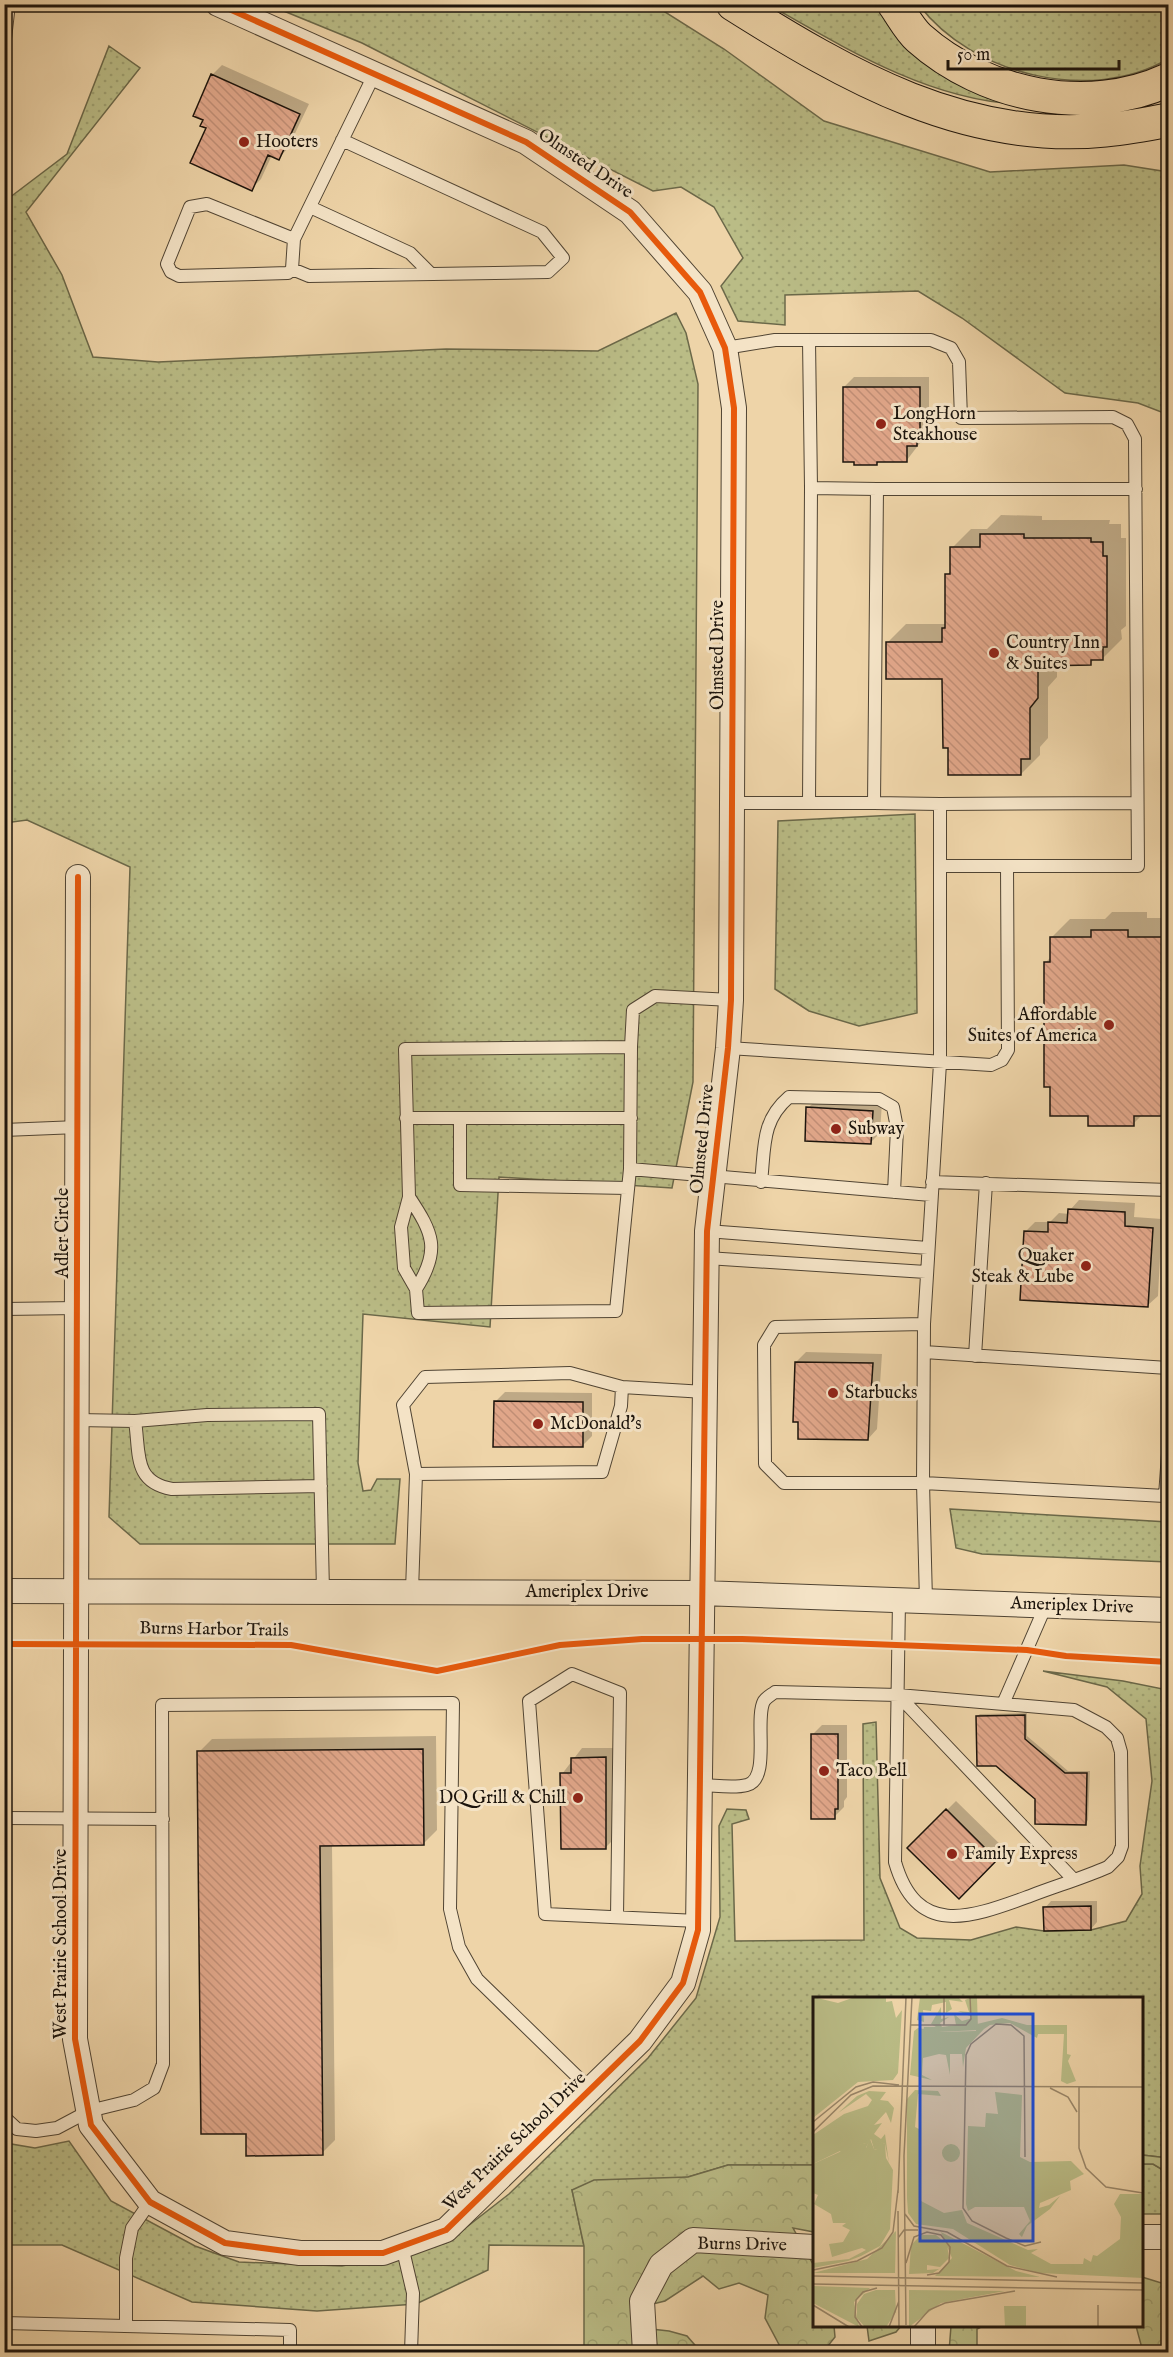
<svg xmlns="http://www.w3.org/2000/svg" width="1173" height="2357" font-family="'IM FELL English',serif">
<style>
.green{fill:url(#green-dots);stroke:#6b6849;stroke-width:1.5}
.forest{fill:url(#forest-crowns);stroke:#6b6849;stroke-width:1.5}
.shadow{fill:#0003}
.building{fill:url(#building-back-hatch);stroke:#1c140c;stroke-width:1.5}
.lines{fill:none;stroke-linecap:round;stroke-linejoin:round}
.service-casing{stroke:#504433;stroke-width:14}
.minor-casing{stroke:#504433;stroke-width:26}
.motorway-casing{stroke:#1c140c;stroke-width:35}
.service{stroke:#f4e3c6;stroke-width:12}
.minor{stroke:#f4e3c6;stroke-width:24}
.motorway{stroke:#eed4a8;stroke-width:33}
.cycleway-casing{stroke:#f4e3c6;stroke-width:10}
.cycleway{stroke:#e8590c;stroke-width:6}
.poi-dot{fill:#8f2418;stroke:#f4e3c6;stroke-width:2}
.labels{text-anchor:middle;dominant-baseline:central;stroke-width:6;stroke-linejoin:round;paint-order:stroke}
.poi-label{font-size:18px;fill:#1c140c;stroke:#f4e3c6;text-anchor:start}
.street-label{font-size:18px;fill:#1c140c;stroke:#f4e3c6}
.inset-road{fill:none;stroke:#9a876a;stroke-width:1.5}
.view{fill:#1d4ed8;fill-opacity:0.15;stroke:#1d4ed8;stroke-width:3}
.inset-edge{fill:none;stroke:#1c140c;stroke-width:3}
</style>
<defs>
<pattern id="green-dots" width="8" height="8" patternUnits="userSpaceOnUse" patternTransform="scale(1.5)"><rect width="8" height="8" fill="#babc86"/><path d="M2 2h.1M6 6h.1" fill="none" stroke="#9fa172" stroke-width="1.8" stroke-linecap="round"/></pattern>
<pattern id="forest-crowns" width="20" height="18" patternUnits="userSpaceOnUse" patternTransform="scale(1.5)"><rect width="20" height="18" fill="#babc86"/><path d="M2 6a3 3 0 1 1 6 0M12 15a3 3 0 1 1 6 0" fill="none" stroke="#9fa172"/></pattern>
<pattern id="building-back-hatch" width="6" height="6" patternUnits="userSpaceOnUse" patternTransform="scale(1.5)"><rect width="6" height="6" fill="#e0a689"/><path d="M-1 5l2 2M0 0l6 6M5-1l2 2" fill="none" stroke="#c08e75"/></pattern>
</defs>
<rect width="100%" height="100%" fill="#eed4a8"/>
<filter id="stains"><feTurbulence type="fractalNoise" baseFrequency=".00333" numOctaves="4"/><feColorMatrix values="0 0 0 0 .2 0 0 0 0 .09 0 0 0 0 .02 0 0 0 .5 -.17"/></filter>
<radialGradient id="worn" r=".72"><stop offset=".6" stop-color="#630" stop-opacity="0"/><stop offset="1" stop-color="#630" stop-opacity=".3"/></radialGradient>
<!-- green -->
<path class="green" d="M269,5H654L724,49L824,121L990,172L1124,165L1168,172V543L1164,413L1138,403L1065,393L962,318L918,291L785,295V325L738,321L721,286L743,258L714,207L681,187L653,191L362,43Z
M769,5H876L908,43L1016,104C927,99 845,48 769,5Z
M919,5H1168V59C1091,104 972,75 919,5Z
M109,46L140,68L26,212L62,275L93,357L158,362L446,349L598,351L676,313L686,333L698,384L693,1082L672,1188L499,1177L490,1327L363,1314L358,1463L363,1491L371,1490L377,1479H400L395,1544H140L109,1517L130,867L27,820L5,823V201L67,154Z
M915,814L917,1013L859,1026L809,1011L775,989L778,821Z
M950,1509L1168,1522V1562L982,1554L956,1548Z
M1043,1671L1123,1681L1168,1690V2158L1142,2155V1998H814V2165H728L688,2177L572,2190L584,2246L489,2245L488,2270L416,2304L317,2311L192,2302L62,2245H5V2143L35,2148L69,2141L111,2201L195,2246L239,2262L342,2266L446,2243L509,2194L536,2168L648,2058L696,1998L720,1917L719,1826L727,1809L746,1810L749,1819L732,1824L735,1941L864,1940L863,1724L876,1722L880,1878L900,1928L917,1938L971,1940L1016,1927L1044,1931L1091,1930L1126,1921L1142,1894L1140,1866L1152,1781L1146,1719L1107,1687Z
M1142,2164H1153L1168,2173V2214H1142Z"/>
<!-- forest -->
<path class="forest" d="M1142,2155L1168,2158V2173L1153,2164H1142Z
M728,2165H814V2232L793,2228L814,2266V2326H834L835,2337L823,2352H783L765,2318L768,2295L739,2283L719,2289L703,2276L665,2301L632,2309L633,2327L669,2331L687,2336L701,2352H584V2246L572,2190L594,2180L688,2177Z
M1142,2277L1168,2285V2352H1143L1136,2326H1142Z
M867,2326H901L896,2332L869,2341Z
M951,2326H983L977,2329V2352H949Z"/>
<!-- shadow -->
<path class="shadow" d="M222,65L309,104L288,148L279,158L272,155L261,179L251,189L204,120L195,115L213,74Z
M854,377H929V419L926,422V435L907,460H880L876,464L844,387Z
M1001,515L1042,516V520H1110L1109,524H1121V538H1126V626L1121,630L1122,639L1103,658H1095L1090,664H1057V677L1048,687V738L1040,747V755L1021,774L950,747L944,677L887,643L906,624H947V575L952,570V548L971,529H987Z
M1112,912H1147V918H1168V1114H1143L1133,1124L1089,1115L1045,963L1051,957V938L1070,919H1105Z
M818,1098L882,1102L880,1133L870,1143L808,1108Z
M1079,1200L1135,1203L1134,1217L1162,1219L1158,1296L1148,1305L1025,1232L1035,1222H1050L1059,1213L1069,1214L1070,1210Z
M806,1352L882,1354L877,1429L868,1439L796,1362Z
M505,1392L592,1393V1436L582,1446L495,1402Z
M1027,1713V1736L1068,1771H1090L1088,1820L1086,1823L1037,1799L977,1716L980,1714Z
M822,1725H847V1797L844,1801V1807L834,1817L812,1735Z
M436,1736L437,1830L424,1843L332,1844L335,2140L322,2153L247,2133L199,1752L212,1739Z
M582,1748H615L616,1837L606,1847L562,1774Z
M956,1801L1006,1850L959,1897L909,1848Z
M1051,1901H1097V1922L1091,1929L1045,1908Z"/>
<!-- building -->
<path class="building" d="M211,74L300,114L279,160L268,155L252,191L190,163L206,128L200,126L203,120L193,116Z
M843,387H920V430H917V446H907V462H877V465H854V462H843Z
M980,534H1024V538H1091V542H1103V556H1107V647H1103V660H1091V665L1038,666V698L1030,708V759H1021V775H948V748H943L942,679H886V642H942V628H945V574H950V547H980Z
M1091,930H1128V937H1168V1116H1134V1126H1088V1116H1050V1087H1044V962H1050V937H1091Z
M806,1107L873,1111L871,1144L805,1141Z
M1068,1209L1125,1212V1226L1153,1228L1148,1307L1020,1300L1024,1231L1048,1232V1222L1067,1223Z
M795,1362L873,1363L868,1440L798,1439V1422H793Z
M494,1401L583,1402V1447H493Z
M1025,1715V1739L1065,1773H1087L1086,1825L1035,1824V1799L996,1766H977L976,1716Z
M811,1734H838V1809H835V1819H811Z
M423,1749L424,1845L320,1846L323,2155L246,2156V2134H201L197,1751Z
M606,1757V1849H561L560,1773H571V1758Z
M946,1809L997,1860L959,1899L907,1848Z
M1091,1906V1930L1044,1931L1043,1907Z"/>
<g class="lines">
<!-- service casing -->
<g class="service-casing">
<path id="service" d="M4,47L9,4
M342,140L542,232L563,258L548,272L309,276L292,269L294,239L374,75
M310,207L410,253L431,274
M292,269L288,273L179,276L171,272L167,264L190,207L207,204L294,239
M809,340H931L951,348L959,362L961,418L1113,417L1127,424L1135,439L1138,866H1007
M725,348L775,340H809L811,488L877,489L874,803H733
M877,489H1136
M809,803L811,488
M874,803L940,804V1063L924,1324L923,1483L926,1601
M940,804L1137,803
M631,1047L633,1010L655,996L731,1000
M728,1048L991,1065L1002,1060L1008,1050L1007,866H940
M406,1118H631
M460,1118V1185L628,1188
M4,1130L78,1127
M630,1169L631,1047L405,1049L409,1197L401,1227L404,1268L416,1289L418,1313L616,1311L630,1169L931,1195
M761,1182C765,1147 761,1121 789,1097L879,1099L893,1107L897,1128L894,1192
M932,1182L1168,1190
M409,1197C433,1233 441,1250 416,1289
M707,1231L928,1248
M707,1258L926,1272
M4,1309L77,1308
M924,1324L775,1327L764,1345L765,1464L784,1483H923L1165,1496L1168,1454
M924,1352L1168,1368
M975,1356L986,1183
M622,1387L705,1392
M77,1420L135,1421L207,1415L319,1414L323,1591
M135,1421C140,1454 133,1482 172,1489L321,1486
M412,1591L416,1474L403,1405L425,1377L570,1373L622,1387L621,1406L602,1472L416,1474
M898,1695L1074,1880
M1003,1704L1046,1605
M700,1785C714,1785 733,1789 747,1785C771,1779 754,1719 764,1701C767,1697 771,1695 775,1692L898,1695L1074,1710L1106,1727L1117,1738L1121,1752L1122,1846L1118,1857L1108,1867C1083,1878 1056,1886 1030,1896C972,1917 917,1939 895,1862C896,1774 898,1687 899,1600
M4,1818L163,1819
M617,1917L620,1693L572,1674L529,1701L545,1914L698,1921
M4,2117L17,2129L36,2131L57,2128L89,2111L134,2100L154,2088L163,2064L162,1705L453,1703L450,1909L459,1947L477,1979L590,2089
M402,2246L413,2293L411,2352
M4,2323L290,2330V2352
M126,2326V2258L132,2228L150,2202"/>
</g>
<!-- minor casing -->
<g class="minor-casing">
<path id="minor" d="M78,877L75,2039L91,2125L150,2202L225,2243L300,2253H383L446,2230L640,2041L683,1983L698,1930L707,1231L728,1048L731,1000L734,408L725,348L700,292L630,212L526,142L218,4
M4,1591L701,1593L1168,1610
M1142,2237H1168
M645,2352L642,2301L661,2265L693,2240L814,2247
M923,2352V2326"/>
</g>
<!-- motorway casing -->
<g class="motorway-casing">
<path id="motorway" d="M733,4C847,76 966,144 1105,130C1127,128 1148,124 1168,120
M894,4C902,15 909,29 919,38C984,96 1088,117 1168,80"/>
</g>
<!-- service -->
<use href="#service" class="service"/>
<!-- minor -->
<use href="#minor" class="minor"/>
<!-- motorway -->
<use href="#motorway" class="motorway"/>
<!-- cycleway casing -->
<g class="cycleway-casing">
<path id="cycleway" d="M78,877L75,2039L91,2125L150,2202L225,2243L300,2253H383L446,2230L640,2041L683,1983L698,1930L707,1231L728,1048L731,1000L734,408L725,348L700,292L630,212L526,142L218,4
M4,1644L291,1645L437,1671L560,1645L642,1639H742L1027,1650L1066,1656L1168,1662"/>
</g>
<!-- cycleway -->
<use href="#cycleway" class="cycleway"/>
</g>
<!-- markers -->
<g class="poi-dot">
<circle cx="244" cy="142" r="6"/>
<circle cx="881" cy="424" r="6"/>
<circle cx="994" cy="653" r="6"/>
<circle cx="1109" cy="1025" r="6"/>
<circle cx="836" cy="1129" r="6"/>
<circle cx="1086" cy="1266" r="6"/>
<circle cx="833" cy="1393" r="6"/>
<circle cx="538" cy="1424" r="6"/>
<circle cx="824" cy="1771" r="6"/>
<circle cx="578" cy="1798" r="6"/>
<circle cx="952" cy="1854" r="6"/>
</g>
<g class="labels">
<!-- poi labels -->
<g class="poi-label">
<text x="256" y="142">Hooters</text>
<text x="893" y="414">LongHorn<tspan x="893" dy="21">Steakhouse</tspan></text>
<text x="1006" y="643">Country Inn<tspan x="1006" dy="21">&amp; Suites</tspan></text>
<text x="1097" y="1015" text-anchor="end">Affordable<tspan x="1097" dy="21">Suites of America</tspan></text>
<text x="848" y="1129">Subway</text>
<text x="1074" y="1256" text-anchor="end">Quaker<tspan x="1074" dy="21">Steak &amp; Lube</tspan></text>
<text x="845" y="1393">Starbucks</text>
<text x="550" y="1424">McDonald's</text>
<text x="836" y="1771">Taco Bell</text>
<text x="566" y="1798" text-anchor="end">DQ Grill &amp; Chill</text>
<text x="964" y="1854">Family Express</text>
</g>
<!-- street labels -->
<g class="street-label">
<text transform="translate(585 164) rotate(34)">Olmsted Drive</text>
<text transform="translate(718 655) rotate(-90)">Olmsted Drive</text>
<text transform="translate(703 1139) rotate(-84)">Olmsted Drive</text>
<text transform="translate(63 1233) rotate(-90)">Adler Circle</text>
<text x="587" y="1592">Ameriplex Drive</text>
<text transform="translate(1072 1606) rotate(2)">Ameriplex Drive</text>
<text transform="translate(214 1630) rotate(1)">Burns Harbor Trails</text>
<text transform="translate(61 1944) rotate(-90)">West Prairie School Drive</text>
<text transform="translate(515 2142) rotate(-44)">West Prairie School Drive</text>
<text transform="translate(742 2245) rotate(1)">Burns Drive</text>
</g>
</g>
<!-- overview -->
<g transform="translate(813 1997)">
<rect width="330" height="330" fill="#eed4a8"/>
<path d="M0,0L25,6L42,0H73V5L79,4L83,21L89,13L85,76L80,83L45,85L0,121ZM189,21L214,28H254V57L258,58L255,64L263,84L254,87L248,84L251,37H225L224,41L197,26L177,28L171,32L153,51L150,70L149,57H137V78L133,58L126,57L110,61L109,78L119,83L97,78L101,34L105,31L128,35L163,34L164,27ZM102,93L125,94L128,99L105,97L102,130L106,132L108,204L131,216L149,213L154,226L215,253L225,252L218,256L238,267H270L271,261L278,265L280,258L284,259L307,242L308,220L301,207L307,197H330V281L226,276L197,268L140,232L103,227L95,216L94,201V102ZM182,95L209,98L207,160L217,165L258,164L271,177L257,184L258,193L227,206L226,211L236,208L247,199L237,212L214,229L209,240L206,237L217,224L211,210H162L155,214L153,207L155,129L172,130L173,116L185,117ZM57,142L61,152L64,153V143L72,147L73,161L80,173L77,232L67,249L48,259L35,264L0,271V266L36,262L53,253L49,251L19,260L16,247L30,245L37,233L29,229L33,226H20L18,217L1,207L5,198L0,196V167L40,149L53,146V151ZM129 156a9 9 0 1 1 18 0a9 9 0 1 1-18 0ZM83,234L82,276H0L54,262ZM128,235L203,274L227,280L122,279L139,261ZM108,238H123L134,247L136,261L127,270L114,268V273L126,272L120,276L96,277L98,248ZM0,289L57,291L41,305L46,330L0,306ZM63,293H82L83,315L73,330H52L44,321V307L51,297ZM96,293L192,294L128,306L96,330Z" fill="#babc86"/>
<path d="M107,0H145L150,5L136,3L139,12L133,16V5L119,8L118,14L110,13L111,25L104,23ZM159,0H164L165,33L105,36L110,35L111,30H123L118,27L128,10V22L136,20L127,26L129,30L143,28L141,17L149,24L156,22L159,20L145,14L156,15L152,3ZM56,94L73,95L67,103L75,104L81,111L78,126L73,115L61,128L69,126L61,137L68,142L72,137L76,166L72,147L64,144V153L61,152L58,142L52,152L53,146L35,152L33,162L27,154L0,167V138L31,117L55,109L59,103L53,97L25,116L44,99ZM191,309H213V330H192Z" fill="#babc86"/>
<path d="M256,269L265,273L269,269L307,274L309,271L330,272V277L249,275Z" fill="#babc86"/>
<path class="inset-road" d="M97,28H153L158,22L157,0M131,28V0M266,90V151L273,171L293,190L330,196M237,91L255,100L264,115M0,125L43,90L60,85L86,88M0,135L38,98L60,89L330,90M212,160L211,39L198,28L183,27L158,47L153,58L150,211L159,224L193,241L212,249L228,245M85,196L93,0M85,214L86,330M92,217L101,229L134,235L194,269L244,280M85,241L91,233H105M93,266L101,240L114,235L128,238L137,250L136,265L126,276L114,278M0,273L44,264L69,251L80,235L85,193M0,279L330,286M0,287L330,293M0,308L36,330M285,308V330M93,328L91,159L99,0M49,330L42,320L43,303L50,295L64,291M76,330L86,304M101,330L116,313L132,306L202,294"/>
<path class="view" d="M107,17H220V244H107Z"/>
<rect width="330" height="330" class="inset-edge"/>
</g>
<!-- margin -->
<rect width="1173" height="2357" fill="none" stroke="#eed4a8" stroke-width="24"/>
<rect x="6" y="6" width="1161" height="2345" fill="none" stroke="#1c140c" stroke-width="3"/>
<rect x="12" y="12" width="1149" height="2333" fill="none" stroke="#1c140c" stroke-width="1.5"/>
<!-- scale -->
<path d="M948 60v9h171v-9" fill="none" stroke="#1c140c" stroke-width="3"/>
<text x="957" y="60" font-size="18" fill="#1c140c" stroke="#f4e3c6" stroke-width="4.5" paint-order="stroke">50 m</text>
<rect width="100%" height="100%" filter="url(#stains)"/>
<rect width="100%" height="100%" fill="url(#worn)"/>
</svg>
